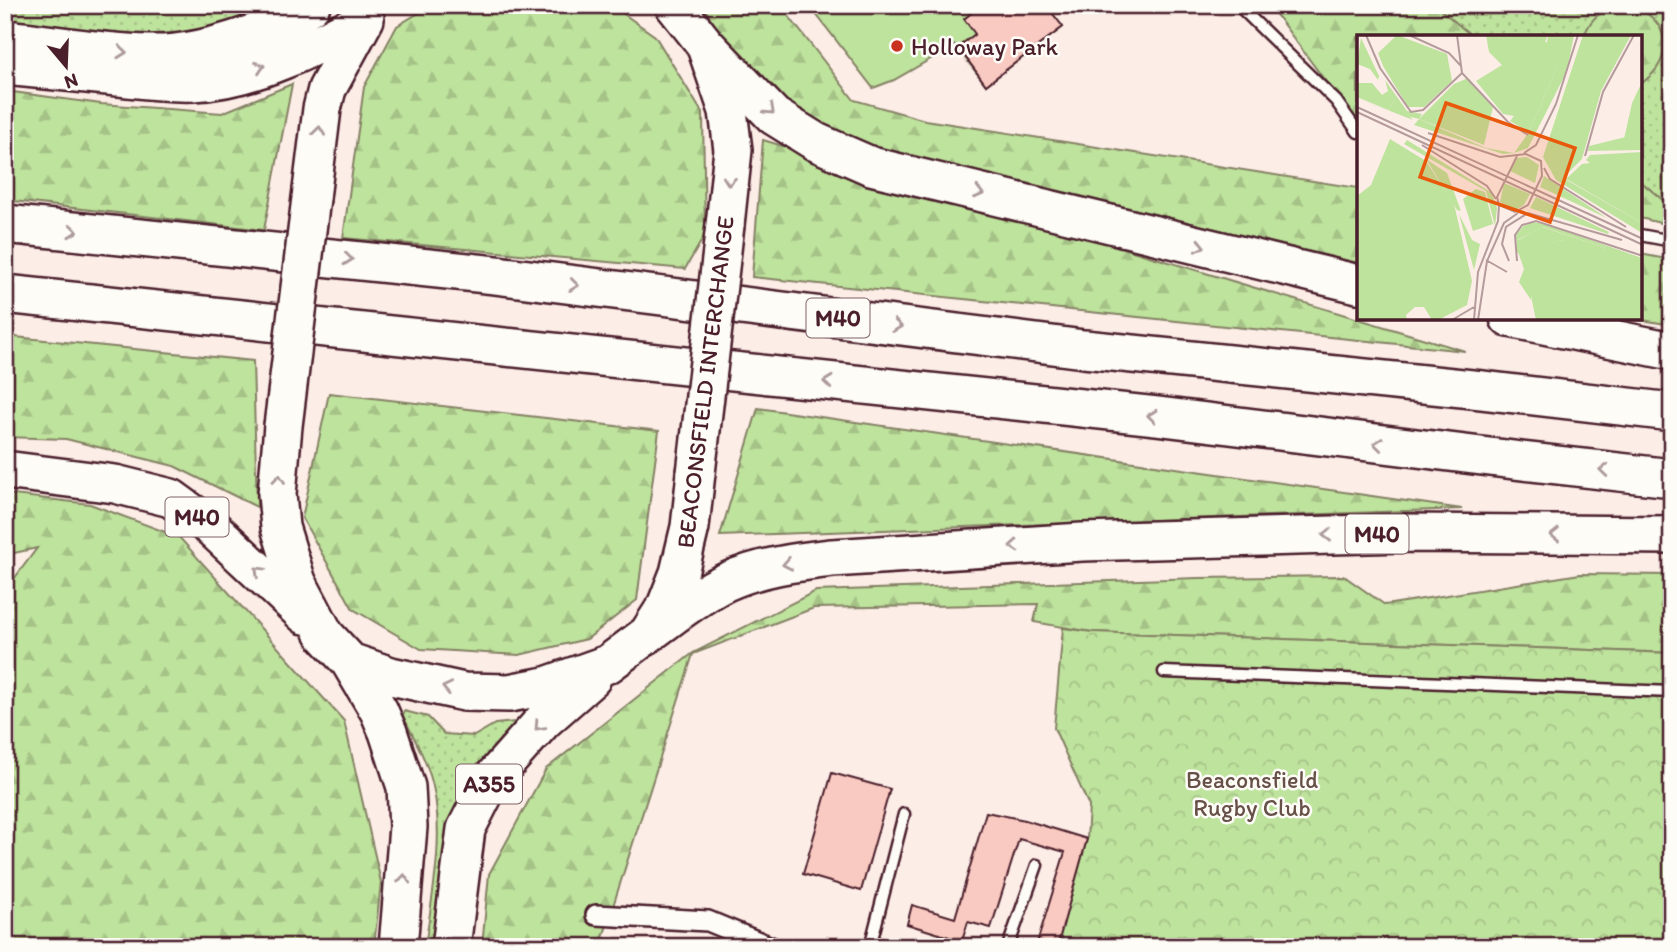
<svg xmlns="http://www.w3.org/2000/svg" width="1677" height="952" font-family="Itim,sans-serif">
<style>
.grass{fill:url(#grass-dots);stroke:#848164;stroke-width:2}
.forest{fill:url(#forest-firs);stroke:#848164;stroke-width:2}
.park{fill:url(#park-crowns);stroke:#848164;stroke-width:2}
.pitch{fill:#bee39d;stroke:#848164;stroke-width:2}
.building{fill:#f9cac1;stroke:#4a1f2b;stroke-width:2}
.lines{fill:none;stroke-linecap:round;stroke-linejoin:round}
.lane-casing{stroke:#4a1f2b;stroke-width:15}
.street-casing{stroke:#4a1f2b;stroke-width:24}
.highway-casing{stroke:#4a1f2b;stroke-width:42}
.lane{stroke:#fdfcf7;stroke-width:10}
.street{stroke:#fdfcf7;stroke-width:19}
.highway{stroke:#fdfcf7;stroke-width:37}
.highway-bridge-casing{stroke:#4a1f2b;stroke-width:42;stroke-linecap:butt}
.highway-bridge{stroke:#fdfcf7;stroke-width:37}
.oneway{stroke:#ac999b}
.poi-dot{fill:#c8321e;stroke:#fdfcf7;stroke-width:2.5}
.labels{text-anchor:middle;dominant-baseline:central;stroke-width:5;stroke-linejoin:round;paint-order:stroke}
.shield{fill:#fdfcf7;stroke:#806168;stroke-width:2}
.shield-label{font-size:23px;font-weight:bold;fill:#4a1f2b}
.poi-label{font-size:24px;fill:#4a1f2b;stroke:#fdfcf7;text-anchor:start}
.street-label{font-size:24px;fill:#4a1f2b;stroke:#fdfcf7}
.park-label{font-size:24px;fill:#675048;stroke:#fdfcf7}
.inset-road{fill:none;stroke:#b59b9c;stroke-width:2}
.view{fill:#e8590c;fill-opacity:0.15;stroke:#e8590c;stroke-width:3.5}
.inset-edge{fill:none;stroke:#4a1f2b;stroke-width:3.5}
</style>
<defs>
<pattern id="grass-dots" width="8" height="8" patternUnits="userSpaceOnUse" patternTransform="scale(1.75)"><rect width="8" height="8" fill="#bee39d"/><path d="M2 2h.1M6 6h.1" fill="none" stroke="#a5c287" stroke-width="1.8" stroke-linecap="round"/></pattern>
<pattern id="forest-firs" width="22" height="20" patternUnits="userSpaceOnUse" patternTransform="scale(1.75)"><rect width="22" height="20" fill="#bee39d"/><path d="M5 1l3.5 6h-7zM16 11l3.5 6h-7z" fill="#a5c287"/></pattern>
<pattern id="park-crowns" width="20" height="18" patternUnits="userSpaceOnUse" patternTransform="scale(1.75)"><rect width="20" height="18" fill="#bee39d"/><path d="M2 6a3 3 0 1 1 6 0M12 15a3 3 0 1 1 6 0" fill="none" stroke="#a5c287"/></pattern>
</defs>
<rect width="100%" height="100%" fill="#fcede7"/>
<filter id="ink" filterUnits="userSpaceOnUse"><feTurbulence type="fractalNoise" baseFrequency=".0143" numOctaves="2"/><feDisplacementMap in="SourceGraphic" scale="14" xChannelSelector="R" yChannelSelector="G"/><feConvolveMatrix kernelMatrix="1 2 1 2 8 2 1 2 1" color-interpolation-filters="sRGB"/></filter>
<g filter="url(#ink)">
<!-- grass -->
<path class="grass" d="M5,5L20,7L283,5L245,25L158,38L5,26Z
M1435,5H1672V207L1640,181V37H1473Z
M404,711L428,717L444,734L474,736L495,724L535,720L512,747L441,947H425C432,896 444,842 434,791C429,764 415,740 403,716Z"/>
<!-- forest -->
<path class="forest" d="M432,5H611L655,36L703,114L705,235L685,269L343,238L364,87L397,26Z
M702,5H780L854,100L925,120L1358,188V263L848,141L780,107L730,48Z
M1269,5H1435L1473,37H1358V125Z
M1628,5C1671,16 1677,61 1640,84V37H1584C1590,16 1607,5 1628,5Z
M292,84L264,230L5,200V91L101,104L222,113Z
M763,140L1465,351L752,277Z
M1640,181L1671,207L1672,226L1640,218Z
M1640,254L1672,260V325L1636,319L1640,318Z
M5,336L253,361L257,507L174,466L66,439L5,437Z
M329,393L659,431L637,600L587,639L519,655L421,649L353,609L302,518Z
M758,408L1462,509L720,536Z
M5,494L90,504L179,537L344,721L381,882L374,947H5V591L37,548L5,555Z
M1580,574L1672,575V653L1092,632L1034,622L1038,604L814,608L693,654L600,947H482L489,874L546,769L693,653L816,591L1198,578L1344,576L1385,605Z"/>
<!-- park -->
<path class="park" d="M1063,628L1092,632L1672,653V947H1057L1087,839L1089,806L1054,728Z"/>
<!-- pitch -->
<path class="pitch" d="M809,5H1046L1063,27L986,85L955,45L894,80L873,88Z"/>
<!-- building -->
<path class="building" d="M981,5H1046L1063,27L986,85L958,47L975,34L964,19Z
M832,773L890,789L861,891L803,874Z
M986,812L1025,820L1087,839L1057,947H1047L1037,943L1065,852L1019,839L991,928L968,922L962,941L907,924L912,905L955,918Z"/>
<g class="lines">
<!-- lane casing -->
<g class="lane-casing">
<path id="lane" d="M1238,5L1336,101L1358,132
M1640,235L1672,241
M1164,672L1672,692
M916,945L920,947
M870,947L904,814
M1008,947L1037,865"/>
</g>
<!-- street casing -->
<g class="street-casing">
<path id="street" d="M596,915L708,921L771,947"/>
</g>
<!-- highway casing -->
<g class="highway-casing">
<path id="highway" d="M674,5L705,44L728,111L733,150L725,225
M5,39C53,44 101,53 149,54C196,56 272,32 311,5
M705,44L774,116L816,142L871,166L1358,284
M5,66C43,70 80,73 118,77C143,80 169,83 194,82C254,79 313,48 365,19
M311,198L322,109L327,89L365,19
M5,224L496,275L1084,349L1482,390L1672,412
M5,294L1157,416L1522,461L1672,478
M1509,318L1672,351
M283,426L277,494L280,527L297,582L325,635L350,662L391,676L464,692L509,693L546,686L608,664L648,634L666,606L679,573L690,527L696,473
M5,470L115,484L171,498L211,527L305,615
M648,634C672,617 700,594 726,582C759,567 795,562 832,558L1082,542L1404,533L1672,535
M350,662L379,711L388,732L406,787L408,827L398,947
M451,947L466,829L491,780L543,721L592,678"/>
</g>
<!-- lane -->
<use href="#lane" class="lane"/>
<!-- street -->
<use href="#street" class="street"/>
<!-- highway -->
<use href="#highway" class="highway"/>
<!-- highway-bridge casing -->
<g class="highway-bridge-casing">
<path id="highway-bridge" d="M283,426L311,198
M696,473L725,225"/>
</g>
<!-- highway-bridge -->
<use href="#highway-bridge" class="highway-bridge"/>
</g>
<!-- one-way arrows -->
<defs><path id="oneway-chevron" d="M-2-3.5L2.5 0L-2 3.5" fill="none" stroke-width="1.6" stroke-linecap="round" stroke-linejoin="round" transform="scale(1.75)"/></defs>
<g class="oneway">
<use href="#oneway-chevron" transform="translate(122 52) rotate(6)"/>
<use href="#oneway-chevron" transform="translate(260 67) rotate(-18)"/>
<use href="#oneway-chevron" transform="translate(770 110) rotate(43)"/>
<use href="#oneway-chevron" transform="translate(319 131) rotate(-83)"/>
<use href="#oneway-chevron" transform="translate(729 181) rotate(96)"/>
<use href="#oneway-chevron" transform="translate(979 193) rotate(14)"/>
<use href="#oneway-chevron" transform="translate(73 231) rotate(6)"/>
<use href="#oneway-chevron" transform="translate(1200 246) rotate(13)"/>
<use href="#oneway-chevron" transform="translate(348 259) rotate(6)"/>
<use href="#oneway-chevron" transform="translate(574 285) rotate(7)"/>
<use href="#oneway-chevron" transform="translate(897 326) rotate(7)"/>
<use href="#oneway-chevron" transform="translate(828 382) rotate(-174)"/>
<use href="#oneway-chevron" transform="translate(1152 416) rotate(-174)"/>
<use href="#oneway-chevron" transform="translate(1378 444) rotate(-173)"/>
<use href="#oneway-chevron" transform="translate(1604 470) rotate(-174)"/>
<use href="#oneway-chevron" transform="translate(279 479) rotate(-85)"/>
<use href="#oneway-chevron" transform="translate(1327 535) rotate(179)"/>
<use href="#oneway-chevron" transform="translate(1555 535) rotate(-180)"/>
<use href="#oneway-chevron" transform="translate(1014 546) rotate(176)"/>
<use href="#oneway-chevron" transform="translate(787 564) rotate(169)"/>
<use href="#oneway-chevron" transform="translate(259 571) rotate(-136)"/>
<use href="#oneway-chevron" transform="translate(447 688) rotate(-168)"/>
<use href="#oneway-chevron" transform="translate(539 726) rotate(133)"/>
<use href="#oneway-chevron" transform="translate(404 879) rotate(-85)"/>
</g>
</g>
<!-- markers -->
<circle class="poi-dot" cx="897" cy="46" r="7"/>
<g class="labels">
<!-- shield labels -->
<g class="shield">
<rect x="806.5" y="298.5" width="63" height="39" rx="5"/>
<rect x="165.5" y="497.5" width="63" height="39" rx="5"/>
<rect x="1345.5" y="514.5" width="63" height="39" rx="5"/>
<rect x="456" y="764.5" width="66" height="39" rx="5"/>
</g>
<g class="shield-label">
<text x="838" y="318">M40</text>
<text x="197" y="517">M40</text>
<text x="1377" y="534">M40</text>
<text x="489" y="784">A355</text>
</g>
<!-- poi labels -->
<g class="poi-label">
<text x="911" y="46">Holloway Park</text>
</g>
<!-- street labels -->
<g class="street-label">
<text transform="translate(705 382) rotate(-83)">BEACONSFIELD INTERCHANGE</text>
</g>
<!-- park labels -->
<g class="park-label">
<text x="1252" y="779">Beaconsfield<tspan x="1252" dy="28">Rugby Club</tspan></text>
</g>
</g>
<!-- overview -->
<g transform="translate(1357 35)">
<rect width="285" height="285" fill="#fcede7"/>
<path d="M129,0H191L188,7L193,8L200,32L172,97L153,86L157,81L146,79L119,46L145,30L132,17ZM28,45L50,76L65,79L62,84L50,81L37,65L32,75L0,62V48H15L25,60L31,56ZM285,98V115L231,116L232,111ZM33,104L69,126L97,169L115,246L110,270L81,285H75L67,272H58L49,280L50,285H0V161L14,150ZM285,117V188L209,144L225,129L233,128L229,125L233,120ZM102,179L115,205L123,209L117,235ZM175,187L195,190L164,195L161,205L185,192L249,213L240,225L205,205L160,218L159,200L165,192Z" fill="#bee39d"/>
<path d="M191,0H217L210,36L171,113L157,118L146,119L57,90L62,84L129,113L157,118L172,97L200,32L188,23ZM226,0H274L244,56L225,124L206,143L285,188V198L199,145L186,122ZM4,3L22,41L21,45L13,34L0,29ZM285,47V98L267,104L275,68ZM0,63L32,75L37,65L56,85ZM50,105L135,158L140,173L138,191L129,156L47,109ZM170,122L182,130L178,148L153,136L160,123ZM69,124L90,138L104,176L100,175ZM187,141L250,183L183,152ZM147,148L173,159L167,170L157,176L143,167ZM179,162L252,197L251,199L173,173ZM43,188L45,198L56,204L78,205L83,201L78,190L85,188L98,195L103,215L73,213L72,234L46,254L18,242L30,189ZM188,189L285,223V285H179L174,261V265L162,247L167,234L161,217L205,205L230,213L240,224L249,213L186,192L160,205L164,195Z" fill="#bee39d"/>
<path d="M40,0L90,19L95,46L67,72H51L26,31L21,18ZM111,43L136,72L127,110L62,84L97,49Z" fill="#bee39d"/>
<path d="M44,2L57,11L42,33L28,24ZM62,12L75,22L55,47L42,37ZM75,27L91,40L69,67L53,54ZM119,154L128,157L136,189L116,196L106,164Z" fill="#bee39d"/>
<path class="inset-road" d="M9,0L23,33L54,77L66,75L105,38M52,0L92,18L104,31M100,0L105,38M105,38L151,87L171,100M0,72L286,204M0,77L286,210M71,98L143,122L169,119L184,126L185,141L171,170L158,177L142,170L140,162L160,121M65,110L130,151L139,164M167,118L179,110L199,69L221,0M228,121L246,57L277,0M187,133L193,144L269,192M129,225L150,237M152,226L145,209L149,192L171,178L265,205M160,226L158,200L165,190L179,186L286,221M95,285L117,272M117,285L121,237L141,186L142,170M121,285L130,226L147,188L161,178"/>
<path class="view" d="M89,68L218,113L193,187L63,142Z"/>
<rect width="285" height="285" class="inset-edge"/>
</g>
<!-- margin -->
<rect width="1677" height="952" fill="none" stroke="#fdfcf7" stroke-width="28"/>
<rect x="14" y="14" width="1649" height="924" fill="none" stroke="#4a1f2b" stroke-width="2.5" filter="url(#ink)"/>
<!-- north arrow -->
<g transform="translate(66 66) rotate(161)" stroke="#fdfcf7" stroke-width="5" paint-order="stroke">
<path d="M0-5L12 26L0 18L-12 26Z" fill="#4a1f2b"/>
<text y="-10" font-size="19" font-weight="bold" text-anchor="middle" fill="#4a1f2b">N</text>
</g>
</svg>
